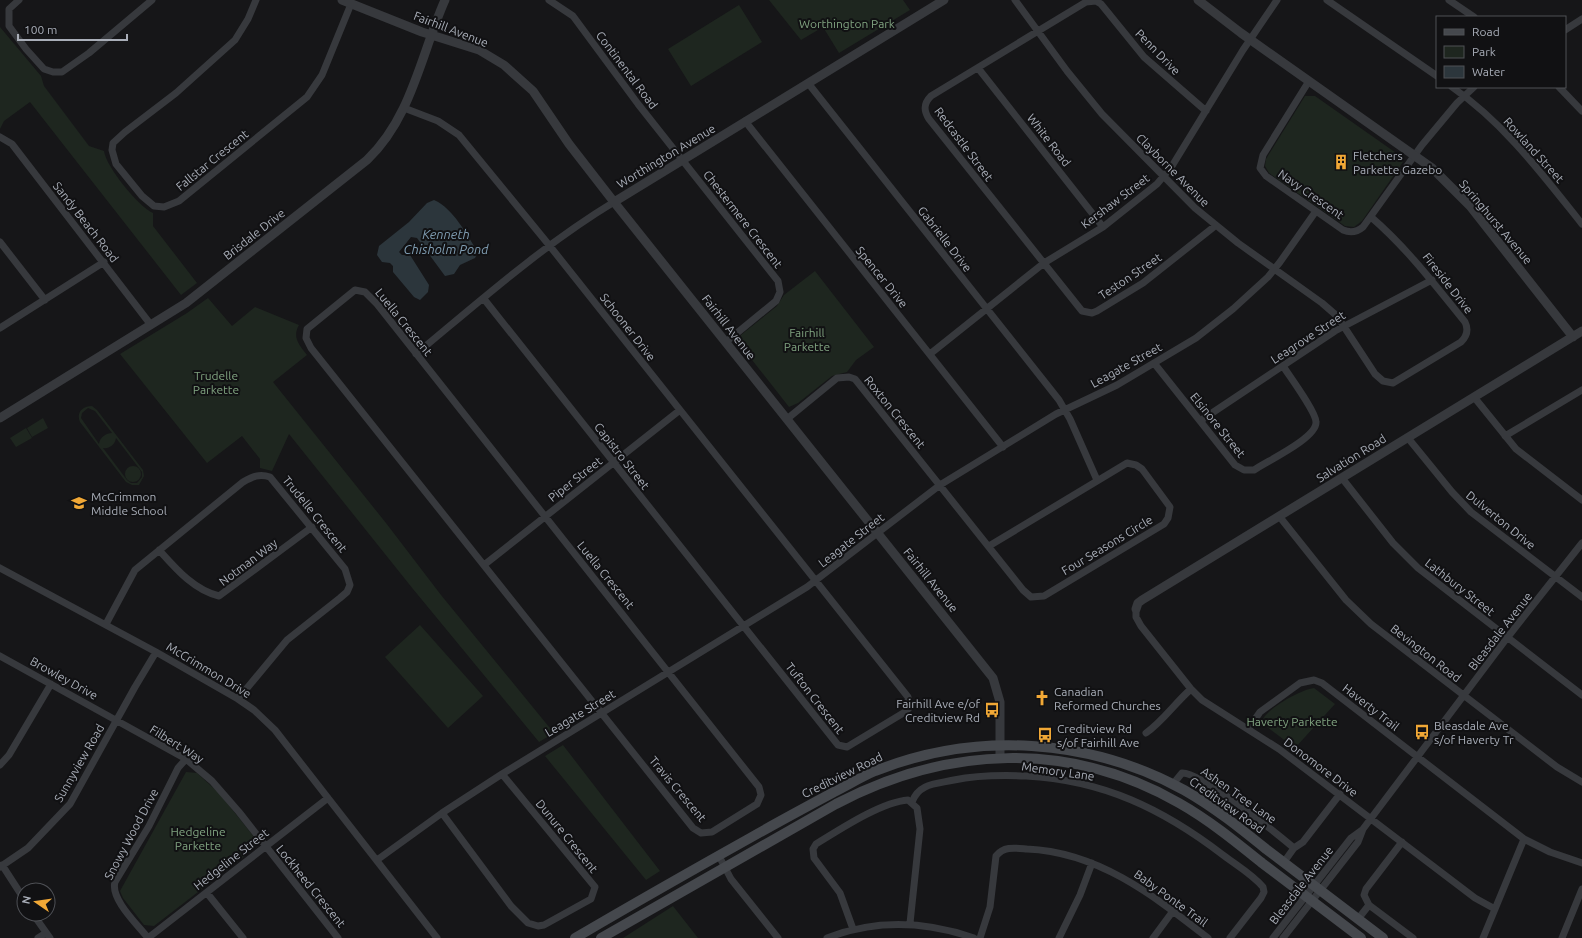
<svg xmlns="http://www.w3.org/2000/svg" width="1582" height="938" font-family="Ubuntu,sans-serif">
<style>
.green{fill:#1e261f;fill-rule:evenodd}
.water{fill:#2c363c}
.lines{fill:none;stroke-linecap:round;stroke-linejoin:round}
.minor{stroke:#37393d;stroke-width:7}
.tertiary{stroke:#37393d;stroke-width:9}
.secondary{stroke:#45484d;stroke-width:10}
.labels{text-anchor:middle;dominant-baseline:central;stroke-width:4;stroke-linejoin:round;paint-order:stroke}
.park-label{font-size:12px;fill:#80a380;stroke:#111113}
.street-label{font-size:12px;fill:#a9aeb8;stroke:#111113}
.poi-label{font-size:12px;fill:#a9aeb8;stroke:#111113;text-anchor:start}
.water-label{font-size:13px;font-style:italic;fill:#809eb3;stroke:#111113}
</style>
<rect width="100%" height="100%" fill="#161618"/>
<!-- green -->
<path class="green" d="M769,0H903L910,10L839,53L823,27L801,40Z
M739,5L762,42L691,86L668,49Z
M0,27L41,76L44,86L89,146L104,151C106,167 139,207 153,213V226L197,283L181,295L30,102L4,121L0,129Z
M1305,96H1315L1399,155L1403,162L1362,221L1354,227L1345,226L1269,173L1265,166L1266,159Z
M815,271L874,347L856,360L847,372L832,376L798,403L789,407L738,342L741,335L777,306L784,295Z
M208,298L232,326L255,307L299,325C292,337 299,345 307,355L273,382L386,523L441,595L554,733L539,742L413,589L289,434L272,471L260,468V459L242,436L207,463L120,354L187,313Z
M92,406L97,410L143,470L144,476L139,485H132L126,482L80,422C76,413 82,406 92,406ZM88,408L95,411L112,433C106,433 100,437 99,444L81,418L82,413ZM116,438L142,472V477L137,483H131L127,480L103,448C109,449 115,445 116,438Z
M43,418L48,428L32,437L27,428Z
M26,428L32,438L16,447L10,438Z
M125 474a8 8 0 1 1 16 0a8 8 0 1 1-16 0Z
M420,625L483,696L448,728L385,657Z
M1314,688L1335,704L1295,748L1267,727L1263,719C1270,707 1300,690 1314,688Z
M563,745L660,871L646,880L545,756Z
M186,772L197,773L219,793L255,838V848L154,926L144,925L123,898L120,891Z
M673,906L698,938H623Z"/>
<!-- water -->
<path class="water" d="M434,200C454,209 466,234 478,252L475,258L460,265L454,274L445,276L417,238L411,237L399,252L402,255H410L429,285L428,292L420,300L414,297L393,272V266L390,263L382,262L377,255L379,246L409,222L427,203Z"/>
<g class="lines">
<!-- minor -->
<path class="minor" d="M19,0L9,9V26L26,49L44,69L53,72H62L89,53L152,0
M256,0L248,19L235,40L176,93L125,132L113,143L112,150L116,164L142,196L154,206L164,207L179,201L307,97L322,75L351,4
M549,0L573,16L638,104L778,281L780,292L776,301L726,342
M1015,0L1067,71L1102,114L1195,208L1238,243L1322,303L1337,316L1375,374L1383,381L1393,383L1461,342C1467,336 1469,330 1465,322C1435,285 1407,248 1371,217
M1327,0L1437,76
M1449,0L1474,17
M1565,30L1582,19
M978,68L1103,227
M1309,81L1263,155L1260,168L1266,176L1343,230C1350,233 1357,232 1363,227L1422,145L1457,103L1474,87
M808,83L1059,400L1070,419L1097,480
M1452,87C1505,124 1542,174 1582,224
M1559,87L1582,111
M404,108L438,121L459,135L549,245L908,697L909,708L905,712L847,747L838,745L484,299
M1206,111L1144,57L1101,4L1096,1L1086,2L931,96C924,103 923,110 929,119L1082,311L1092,313L1097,311L1143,283L1215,226
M745,121L1003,447
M0,137L12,144L151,325
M0,242L45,300
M355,290L365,292L377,304L759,787L761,795L757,804L712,832L701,833L693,828L311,348L306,338L307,329Z
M0,328L104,262
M416,354C480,301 543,245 614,202
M930,354L1044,263L1103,227L1157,184L1172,166L1243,50L1277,0
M1154,363L1235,465L1244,470H1254C1267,461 1317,438 1316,422C1316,412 1290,377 1283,366
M1474,397L1516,449L1582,500
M787,419L837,378L849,377L855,379L1023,590L1031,597L1044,596L1164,524L1168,518L1170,507L1142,469L1136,465L1127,463L989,546
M1200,421L1335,331L1432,280
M1505,436L1582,390
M1408,438L1452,492L1471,512L1582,597
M1342,478L1393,543L1418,568L1582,695
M1279,516L1346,600L1371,624L1557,767L1582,782
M159,550C176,569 194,590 219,596L312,527
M484,565L680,410
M0,568L156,652L238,699L254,710L275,730L437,938
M1136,609V617L1141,626L1191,689L1202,700L1279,749L1475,898L1495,909
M106,624L135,570L243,482C252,477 259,473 270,477L345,569L350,585L347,592L340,598L287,640L238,699
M0,656L186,759L212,781L239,812L338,938
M1249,728L1260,712L1300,683L1314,680L1322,683L1524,839L1550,852L1582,863
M1146,733C1163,721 1175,703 1191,689
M0,765L9,755L51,684
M1173,784L1182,773C1201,772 1276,833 1294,848L1303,842L1340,794
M912,802C919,783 936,784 954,780C978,775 1002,775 1026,776C1103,780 1163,809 1223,855C1236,865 1252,874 1263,887L1264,892L1261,898L1230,938
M442,813L511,906L528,923L538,926L544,925L591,899L595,887L502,774
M1402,842L1366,889L1364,895L1369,905L1413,938
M719,856L731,879L778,938
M377,860L442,813L502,774L807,587L940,485L1056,414L1117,385L1196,338L1233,309L1268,277L1280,262L1316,211
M1284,862L1294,848
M2,865L24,899
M0,867L28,848L70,804L135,687L156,652
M207,893L243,938
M33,914L50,938
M1358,919L1369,905
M853,929L840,893L814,858L813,849L816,844C839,830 881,802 908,800L917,808L920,829L910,923
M38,938L46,933
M148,938L328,798
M148,938C138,925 110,899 115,882L149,826L178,768L186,759
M827,938C876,919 925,921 974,938
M980,938L990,907L996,856C1004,846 1015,848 1027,849C1099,852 1154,896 1208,938
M1059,938L1080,895L1092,863
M1153,938L1173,911
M1273,938L1351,838L1362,830
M1283,938L1358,842L1363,829L1507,638L1582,543
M1483,938L1524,839
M1562,938L1582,889"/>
<!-- tertiary -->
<path class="tertiary" d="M342,0L422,32L479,50L504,65L533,91L569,144L614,202L993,678L1000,702V758
M1198,0L1241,33L1432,168L1470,206L1573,337
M614,202L944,0
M0,418L186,303L367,160C412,117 421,54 445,0
M1136,609L1138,603L1142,600L1582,331"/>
<!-- secondary -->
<path class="secondary" d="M575,938C633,904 691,871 750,838C778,822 806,807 834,792C848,785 861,777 875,771C976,731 1089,738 1184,790C1214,807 1240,828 1266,849C1305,879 1344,908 1383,938
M601,938L836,804C947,746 1069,740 1179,803C1209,820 1236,842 1262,863C1295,888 1328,913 1361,938"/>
</g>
<!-- icons -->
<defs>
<g id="building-bare" transform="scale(1.2)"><path d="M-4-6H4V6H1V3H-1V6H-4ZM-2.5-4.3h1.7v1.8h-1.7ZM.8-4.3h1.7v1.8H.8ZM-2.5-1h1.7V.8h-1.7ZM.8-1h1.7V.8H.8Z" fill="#f1a836" stroke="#111113" stroke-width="2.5" paint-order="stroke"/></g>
<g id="school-bare" transform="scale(1.2)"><path d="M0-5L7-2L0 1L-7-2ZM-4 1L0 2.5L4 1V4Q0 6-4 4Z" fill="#f1a836" stroke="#111113" stroke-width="2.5" paint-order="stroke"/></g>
<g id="church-bare" transform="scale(1.2)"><path d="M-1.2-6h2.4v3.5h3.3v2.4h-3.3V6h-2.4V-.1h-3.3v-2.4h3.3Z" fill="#f1a836" stroke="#111113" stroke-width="2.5" paint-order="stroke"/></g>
<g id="bus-bare" transform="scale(1.2)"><path d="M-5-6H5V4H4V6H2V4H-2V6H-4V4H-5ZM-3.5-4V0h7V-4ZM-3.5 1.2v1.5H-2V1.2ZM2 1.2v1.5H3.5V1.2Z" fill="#f1a836" stroke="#111113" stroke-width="2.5" paint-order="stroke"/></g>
</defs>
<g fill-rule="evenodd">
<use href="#building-bare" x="1341" y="162"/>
<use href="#school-bare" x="79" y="503"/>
<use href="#church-bare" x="1042" y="698"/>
<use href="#bus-bare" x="992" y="710"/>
<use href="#bus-bare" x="1422" y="732"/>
<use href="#bus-bare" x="1045" y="735"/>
</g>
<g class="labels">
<!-- park labels -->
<g class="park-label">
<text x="847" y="23">Worthington Park</text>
<text x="807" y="332">Fairhill<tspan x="807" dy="14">Parkette</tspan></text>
<text x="216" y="375">Trudelle<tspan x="216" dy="14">Parkette</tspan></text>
<text x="1292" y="721">Haverty Parkette</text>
<text x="198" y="831">Hedgeline<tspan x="198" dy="14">Parkette</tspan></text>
</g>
<!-- street labels -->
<g class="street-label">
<text transform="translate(451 29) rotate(21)">Fairhill Avenue</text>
<text transform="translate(1158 52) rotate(46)">Penn Drive</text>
<text transform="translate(627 70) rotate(53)">Continental Road</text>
<text transform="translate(1049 140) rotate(52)">White Road</text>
<text transform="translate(964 144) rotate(53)">Redcastle Street</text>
<text transform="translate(1534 150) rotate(48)">Rowland Street</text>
<text transform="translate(666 156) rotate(-31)">Worthington Avenue</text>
<text transform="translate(212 160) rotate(-39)">Fallstar Crescent</text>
<text transform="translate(1173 170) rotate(45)">Clayborne Avenue</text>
<text transform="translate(1311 194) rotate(35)">Navy Crescent</text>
<text transform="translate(1115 201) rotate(-37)">Kershaw Street</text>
<text transform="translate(743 219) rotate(52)">Chestermere Crescent</text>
<text transform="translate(86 222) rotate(52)">Sandy Beach Road</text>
<text transform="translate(1496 222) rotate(50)">Springhurst Avenue</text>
<text transform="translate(254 234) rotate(-38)">Brisdale Drive</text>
<text transform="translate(945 239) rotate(52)">Gabrielle Drive</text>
<text transform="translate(1130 276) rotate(-34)">Teston Street</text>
<text transform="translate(882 277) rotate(51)">Spencer Drive</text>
<text transform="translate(1448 283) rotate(52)">Fireside Drive</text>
<text transform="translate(404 322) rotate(51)">Luella Crescent</text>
<text transform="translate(628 327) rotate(52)">Schooner Drive</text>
<text transform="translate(729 327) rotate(52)">Fairhill Avenue</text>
<text transform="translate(1308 337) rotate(-33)">Leagrove Street</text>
<text transform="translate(1126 365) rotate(-29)">Leagate Street</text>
<text transform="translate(895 412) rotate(51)">Roxton Crescent</text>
<text transform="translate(1218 425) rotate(51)">Elsinore Street</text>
<text transform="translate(622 456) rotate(52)">Capistro Street</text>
<text transform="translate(1351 458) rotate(-32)">Salvation Road</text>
<text transform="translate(575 479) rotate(-38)">Piper Street</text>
<text transform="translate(315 514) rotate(51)">Trudelle Crescent</text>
<text transform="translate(1501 520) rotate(39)">Dulverton Drive</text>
<text transform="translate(851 540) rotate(-38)">Leagate Street</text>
<text transform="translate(1107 545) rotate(-31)">Four Seasons Circle</text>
<text transform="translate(248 562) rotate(-37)">Notman Way</text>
<text transform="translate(606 575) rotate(51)">Luella Crescent</text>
<text transform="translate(931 580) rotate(51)">Fairhill Avenue</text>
<text transform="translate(1460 587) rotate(38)">Lathbury Street</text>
<text transform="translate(1500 631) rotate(-52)">Bleasdale Avenue</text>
<text transform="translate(1426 653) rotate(38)">Bevington Road</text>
<text transform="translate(209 670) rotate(31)">McCrimmon Drive</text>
<text transform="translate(64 678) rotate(29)">Browley Drive</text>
<text transform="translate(815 698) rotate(52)">Tufton Crescent</text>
<text transform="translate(1371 707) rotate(38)">Haverty Trail</text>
<text transform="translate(580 713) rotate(-31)">Leagate Street</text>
<text transform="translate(177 744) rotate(32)">Filbert Way</text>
<text transform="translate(79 763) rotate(-60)">Sunnyview Road</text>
<text transform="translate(1321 767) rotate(37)">Donomore Drive</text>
<text transform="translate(1058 771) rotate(8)">Memory Lane</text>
<text transform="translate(842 775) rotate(-26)">Creditview Road</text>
<text transform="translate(678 789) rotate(50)">Travis Crescent</text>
<text transform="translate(1239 795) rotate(35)">Ashen Tree Lane</text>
<text transform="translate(1227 805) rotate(35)">Creditview Road</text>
<text transform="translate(131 834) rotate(-62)">Snowy Wood Drive</text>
<text transform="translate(567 836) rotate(51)">Dunure Crescent</text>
<text transform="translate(231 859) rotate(-38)">Hedgeline Street</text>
<text transform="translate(1301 885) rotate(-52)">Bleasdale Avenue</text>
<text transform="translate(311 886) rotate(51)">Lockheed Crescent</text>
<text transform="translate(1171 898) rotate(36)">Baby Ponte Trail</text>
</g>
<!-- poi labels -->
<g class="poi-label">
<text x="1353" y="155">Fletchers<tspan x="1353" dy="14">Parkette Gazebo</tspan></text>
<text x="91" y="496">McCrimmon<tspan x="91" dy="14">Middle School</tspan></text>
<text x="1054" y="691">Canadian<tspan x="1054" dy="14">Reformed Churches</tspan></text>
<text x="980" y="703" text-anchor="end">Fairhill Ave e/of<tspan x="980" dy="14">Creditview Rd</tspan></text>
<text x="1434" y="725">Bleasdale Ave<tspan x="1434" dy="14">s/of Haverty Tr</tspan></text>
<text x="1057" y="728">Creditview Rd<tspan x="1057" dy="14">s/of Fairhill Ave</tspan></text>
</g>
<!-- water labels -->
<g class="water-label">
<text x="446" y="234">Kenneth<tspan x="446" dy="15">Chisholm Pond</tspan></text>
</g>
</g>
<!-- legend -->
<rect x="1436" y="16" width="130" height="72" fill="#111113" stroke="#4e5055"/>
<rect x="1444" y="29" width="20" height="6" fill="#45484d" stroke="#4e5055"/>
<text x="1472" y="36" font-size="12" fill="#a9aeb8">Road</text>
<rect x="1444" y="46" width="20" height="12" fill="#1e261f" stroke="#4e5055"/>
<text x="1472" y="56" font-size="12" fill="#a9aeb8">Park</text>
<rect x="1444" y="66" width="20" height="12" fill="#2c363c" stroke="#4e5055"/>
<text x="1472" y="76" font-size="12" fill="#a9aeb8">Water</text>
<!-- north arrow -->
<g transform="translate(36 902) rotate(283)"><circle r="19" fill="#111113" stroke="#4e5055"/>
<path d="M0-3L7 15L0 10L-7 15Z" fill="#f1a836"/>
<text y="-6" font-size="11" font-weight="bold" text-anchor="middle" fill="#a9aeb8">N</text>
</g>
<!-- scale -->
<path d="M18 34v6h109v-6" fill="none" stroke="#a9aeb8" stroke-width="2"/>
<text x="24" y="34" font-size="12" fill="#a9aeb8" stroke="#111113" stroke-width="3" paint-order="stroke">100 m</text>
</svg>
